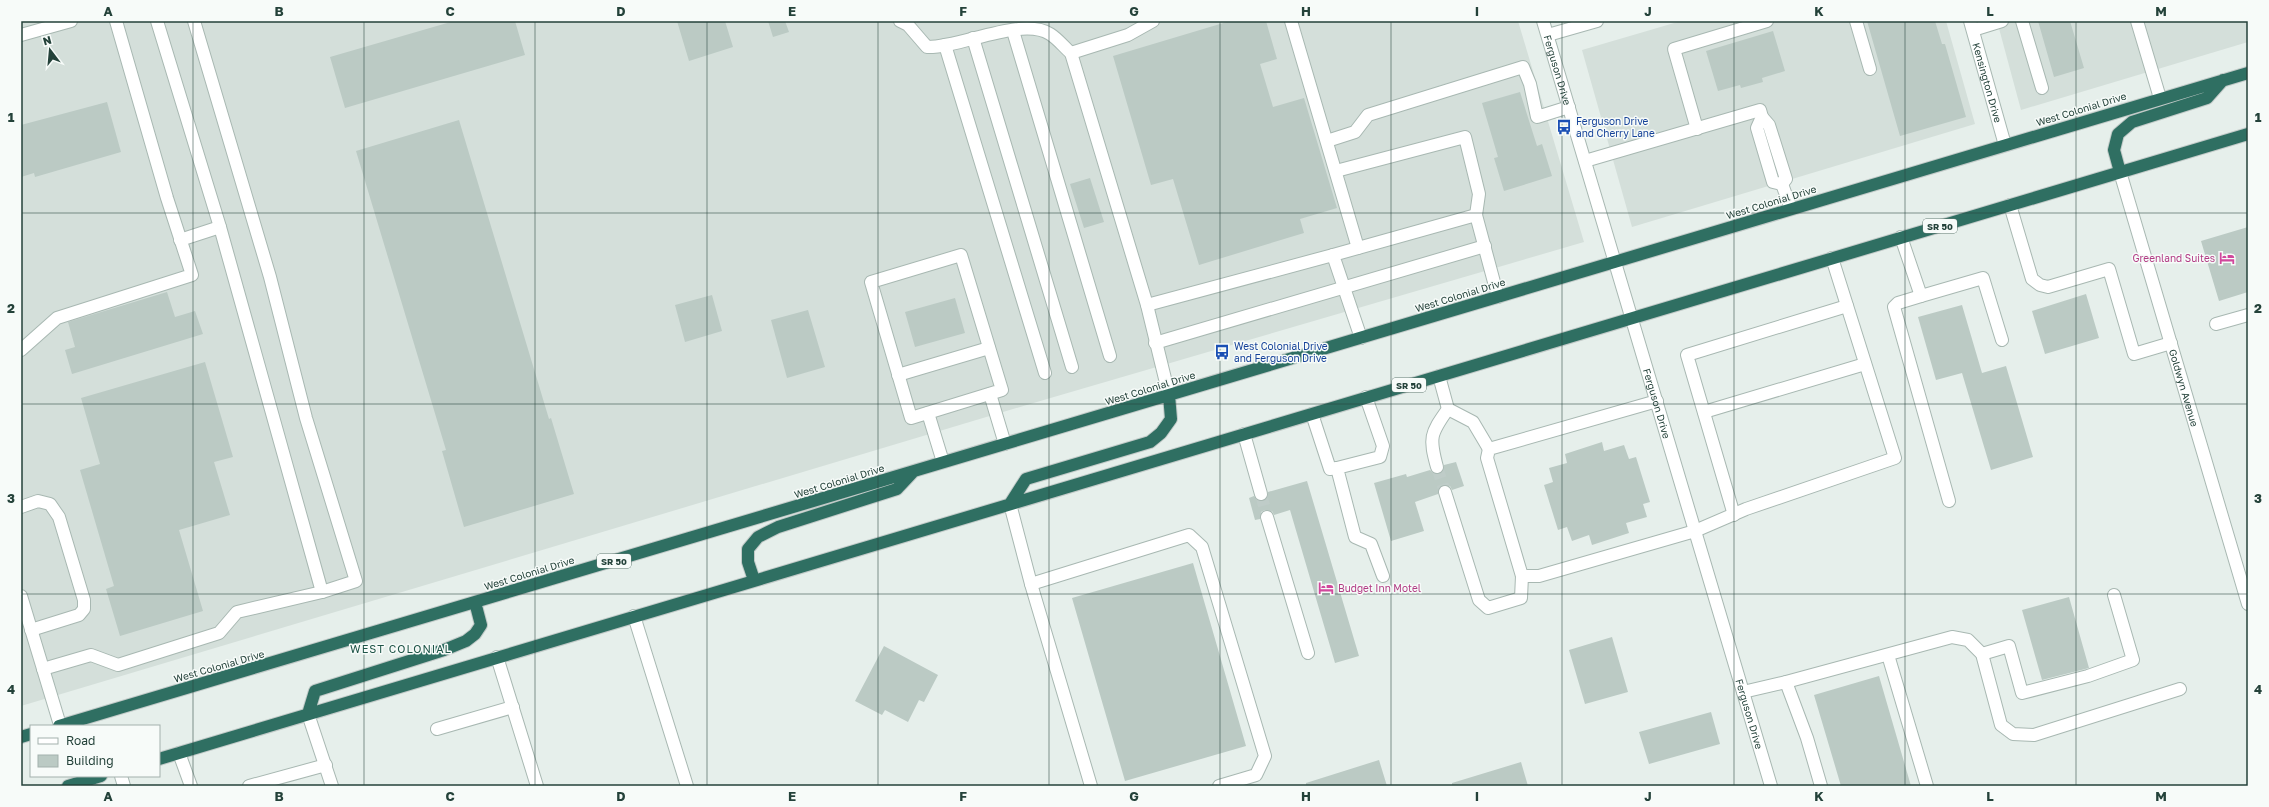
<svg xmlns="http://www.w3.org/2000/svg" width="2269" height="807" font-family="'Golos Text',sans-serif">
<style>
.built{fill:#d4dfda}
.building{fill:#bbcac4}
.lines{fill:none;stroke-linecap:round;stroke-linejoin:round}
.minor-tunnel{stroke:#bfccc8;stroke-width:12;stroke-dasharray:12 6;stroke-linecap:butt}
.minor-casing{stroke:#a8b8b2;stroke-width:14}
.highway-casing{stroke:#c2cac8;stroke-width:14}
.minor{stroke:#fff;stroke-width:12}
.highway{stroke:#2f6f62;stroke-width:12}
.grid{fill:none;stroke:#24423a;stroke-width:1;stroke-opacity:0.55}
.labels{text-anchor:middle;dominant-baseline:central;stroke-width:3;stroke-linejoin:round;paint-order:stroke}
.shield{fill:#f7fbf9;stroke:#637a73;stroke-width:1}
.shield-label{font-size:9px;font-weight:bold;fill:#24423a}
.street-label{font-size:10px;fill:#24423a;stroke:#f7fbf9}
.transit-label{font-size:10px;fill:#164399;stroke:#f7fbf9;text-anchor:start}
.hotel-label{font-size:10px;fill:#b23c85;stroke:#f7fbf9;text-anchor:end}
.neighbourhood-label{font-size:11px;letter-spacing:1px;fill:#1f5548;stroke:#f7fbf9}
.neatline{fill:none;stroke:#24423a;stroke-width:1.5}
.grid-label{font-size:13px;text-anchor:middle;font-weight:bold;fill:#24423a}
</style>
<rect width="100%" height="100%" fill="#e6efeb"/>
<!-- built -->
<path class="built" d="M21,21H1518L1584,242L1030,404L21,706Z
M1681,21H1946L1975,124L1632,227L1582,50Z
M1997,21H2248V42L2021,110Z"/>
<!-- building -->
<path class="building" d="M454,21H515L525,55L345,108L330,57Z
M677,21H725L733,47L689,61Z
M768,21H785L789,32L773,37Z
M1230,21H1266L1277,59L1260,64L1273,107L1304,98L1337,208L1300,219L1304,233L1199,265L1173,179L1151,185L1113,56Z
M1867,21H1935L1942,44H1945L1966,117L1900,136Z
M2038,21H2070L2084,68L2054,77Z
M1773,31L1785,71L1762,78L1763,82L1741,88L1740,85L1718,91L1706,51Z
M1520,92L1537,146L1542,144L1552,176L1504,191L1494,158L1498,157L1482,103Z
M107,102L121,152L35,177L34,173L21,177V125Z
M459,120L549,419L551,418L574,494L464,527L442,451L446,450L356,151Z
M1090,178L1104,222L1084,228L1070,184Z
M2248,227V292L2219,301L2201,241Z
M167,292L175,317L195,311L203,334L72,374L65,350L75,347L68,322Z
M2086,294L2099,338L2045,354L2032,311Z
M712,295L722,331L685,342L675,305Z
M955,298L965,333L915,347L905,312Z
M1962,305L1982,373L2006,366L2033,457L1991,470L1962,373L1936,380L1918,317Z
M808,310L825,367L787,378L771,320Z
M205,362L233,457L214,462L230,515L179,530L203,611L120,636L106,589L114,586L80,470L100,464L81,398Z
M1602,442L1604,451L1624,445L1629,459L1636,457L1650,502L1643,504L1647,517L1626,523L1629,533L1592,545L1589,535L1572,541L1567,527L1558,530L1544,485L1553,482L1549,468L1567,463L1565,454Z
M1456,462L1464,486L1452,490L1450,486L1443,485L1439,487L1438,494L1415,502L1424,531L1391,541L1374,483L1406,474L1407,477L1430,470L1435,474H1439L1444,469V465Z
M1307,481L1359,656L1335,663L1290,510L1274,515L1272,511L1265,510L1261,512L1260,519L1255,520L1249,498L1254,496L1259,501H1263L1268,496V492Z
M1193,563L1246,746L1125,781L1072,598Z
M2069,597L2089,668L2042,680L2022,610Z
M1612,637L1628,692L1585,704L1569,650Z
M884,646L938,675L924,702L919,700L908,722L885,710L882,715L855,701Z
M1879,676L1911,786H1841L1814,695Z
M1711,712L1720,744L1649,764L1639,732Z
M1379,760L1387,786H1306V783Z
M1521,762L1528,786H1452V783Z"/>
<g class="lines">
<!-- minor-tunnel -->
<path class="minor-tunnel" d="M1437,467L1445,492
M1261,494L1267,517"/>
<!-- minor casing -->
<g class="minor-casing">
<g id="minor">
<path d="M157,21L220,227L322,592L356,581L306,418L270,277L194,21"/>
<path d="M900,21L908,25L927,47C960,48 1022,16 1050,34C1058,39 1064,47 1071,53"/>
<path d="M1153,21L1128,35L1071,53L1147,305L1169,395"/>
<path d="M1291,21L1358,248"/>
<path id="s1" d="M1543,21L1771,786"/>
<path d="M1856,21L1870,69"/>
<path id="s2" d="M1970,21L2005,145"/>
<path d="M2022,21L2042,88"/>
<path d="M2137,21L2160,98"/>
<path d="M1973,30L2002,21"/>
<path d="M1013,31L1110,356"/>
<path d="M21,35L71,21"/>
<path d="M1548,35L1597,21"/>
<path d="M973,38L1072,367"/>
<path d="M945,45L1045,373"/>
<path d="M1762,117L1769,125L1786,179L1782,184L1773,182L1757,128Z"/>
<path d="M1697,129L1674,49L1767,21"/>
<path d="M1327,141L1355,132L1368,115L1523,67L1530,84L1537,117L1569,107"/>
<path d="M1585,161L1760,110L1762,117"/>
<path d="M1336,171L1465,137L1479,194L1476,215"/>
<path id="s3" d="M2120,172L2248,604"/>
<path d="M1782,184L1791,209"/>
<path d="M2010,205L2032,279L2040,285L2048,287L2109,269L2134,354L2171,343"/>
<path d="M1901,237L1921,296L1983,278L2002,340"/>
<path d="M180,240L220,227"/>
<path d="M961,255L1002,390L911,418L871,282Z"/>
<path d="M1921,296L1898,303L1894,307L1949,501"/>
<path d="M1147,305L1333,255"/>
<path d="M2216,324L2248,315"/>
<path d="M1361,338L1333,255L1476,215L1498,297"/>
<path d="M1155,343L1485,246"/>
<path d="M21,350L57,318L192,275L167,198L116,21"/>
<path d="M898,375L989,348"/>
<path d="M1439,376L1448,409L1473,422L1489,449"/>
<path d="M990,394L1005,444"/>
<path d="M1366,397L1383,446L1380,457L1337,468L1355,537L1371,544L1383,576"/>
<path d="M1657,401L1489,449L1487,458L1522,576H1539L1695,531L1746,509L1895,458L1832,258"/>
<path d="M1704,412L1865,364"/>
<path d="M928,413L943,462"/>
<path d="M1312,414L1330,469L1337,468"/>
<path d="M1244,434L1261,494"/>
<path d="M1437,467C1429,438 1430,434 1448,409"/>
<path d="M1445,492L1479,600L1488,608L1521,598L1522,576"/>
<path d="M1010,504L1031,584L1091,786"/>
<path d="M21,507L38,501L50,504L59,517L84,600V609L79,615L31,630"/>
<path d="M1734,515L1687,355L1847,306"/>
<path d="M1267,517L1308,653"/>
<path d="M1031,584L1189,535L1202,547L1265,756L1256,775L1219,786"/>
<path d="M21,596L60,725"/>
<path d="M634,616L687,786"/>
<path d="M1982,654L2009,646L2022,693L2088,676L2133,660L2114,595"/>
<path d="M1888,655L1927,786"/>
<path d="M497,657L537,786"/>
<path d="M43,669L91,655L118,665L219,633L237,612L322,592"/>
<path d="M1786,682L1952,637L1968,640L1982,654L2001,725L2013,734L2034,735L2180,689"/>
<path d="M1743,692L1786,682L1807,738L1821,786"/>
<path d="M308,714L332,786"/>
<path d="M437,729L513,707"/>
<path d="M179,753L191,786"/>
<path d="M121,776L124,786"/>
<path d="M249,786L326,765"/>
</g>
</g>
<!-- highway casing -->
<g class="highway-casing">
<path id="highway" d="M2120,172L2114,150L2118,134L2132,122L2207,98L2223,80
M1010,504L1026,479L1150,442L1161,433L1171,419L1169,395
M754,580L748,562V549L758,537L778,527L897,489L913,472
M308,714L315,691L444,650L466,641L475,634L481,625L475,602
M59,726L2248,73
M21,737L31,734
M159,759L2248,134
M68,786L101,776"/>
</g>
<!-- minor -->
<use href="#minor" class="minor"/>
<!-- highway -->
<use href="#highway" class="highway"/>
</g>
<!-- grid -->
<path class="grid" d="M193,21V786M364,21V786M535,21V786M707,21V786M878,21V786M1049,21V786M1220,21V786M1391,21V786M1562,21V786M1734,21V786M1905,21V786M2076,21V786M21,213H2248M21,404H2248M21,594H2248"/>
<!-- icons -->
<defs>
<g id="bus-bare" transform="scale(1.2)"><path d="M-5-6H5V4H4V6H2V4H-2V6H-4V4H-5ZM-3.5-4V0h7V-4ZM-3.5 1.2v1.5H-2V1.2ZM2 1.2v1.5H3.5V1.2Z" fill="#1a4fb4" stroke="#f7fbf9" stroke-width="2.5" paint-order="stroke"/></g>
<g id="hotel-bare" transform="scale(1.2)"><path d="M-6-4.5h1.5V1H6V5H4.5V3h-9V5H-6ZM-4 0a1.8 1.8 0 1 1 3.6 0ZM.5 0V-2.5h3Q6-2.5 6 0Z" fill="#d1479c" stroke="#f7fbf9" stroke-width="2.5" paint-order="stroke"/></g>
</defs>
<g fill-rule="evenodd">
<use href="#bus-bare" x="1564" y="127"/>
<use href="#hotel-bare" x="2227" y="258"/>
<use href="#bus-bare" x="1222" y="352"/>
<use href="#hotel-bare" x="1326" y="588"/>
</g>
<g class="labels">
<!-- shield labels -->
<g class="shield">
<rect x="1923" y="219" width="34" height="14" rx="3"/>
<rect x="1392" y="378" width="34" height="14" rx="3"/>
<rect x="597" y="554" width="34" height="14" rx="3"/>
</g>
<g class="shield-label">
<text x="1940" y="226">SR 50</text>
<text x="1409" y="385">SR 50</text>
<text x="614" y="561">SR 50</text>
</g>
<!-- street labels -->
<g class="street-label">
<text stroke="none"><textPath href="#s1" startOffset="51">Ferguson Drive</textPath></text>
<text stroke="none"><textPath href="#s2" startOffset="64">Kensington Drive</textPath></text>
<text transform="translate(2081 109) rotate(-17)">West Colonial Drive</text>
<text transform="translate(1771 202) rotate(-17)">West Colonial Drive</text>
<text transform="translate(1460 295) rotate(-17)">West Colonial Drive</text>
<text transform="translate(1150 388) rotate(-17)">West Colonial Drive</text>
<text stroke="none"><textPath href="#s3" startOffset="225">Goldwyn Avenue</textPath></text>
<text stroke="none"><textPath href="#s1" startOffset="399">Ferguson Drive</textPath></text>
<text transform="translate(839 481) rotate(-17)">West Colonial Drive</text>
<text transform="translate(529 573) rotate(-17)">West Colonial Drive</text>
<text transform="translate(219 666) rotate(-16)">West Colonial Drive</text>
<text stroke="none"><textPath href="#s1" startOffset="723">Ferguson Drive</textPath></text>
</g>
<!-- transit labels -->
<g class="transit-label">
<text x="1576" y="121">Ferguson Drive<tspan x="1576" dy="12">and Cherry Lane</tspan></text>
<text x="1234" y="346">West Colonial Drive<tspan x="1234" dy="12">and Ferguson Drive</tspan></text>
</g>
<!-- hotel labels -->
<g class="hotel-label">
<text x="2215" y="258">Greenland Suites</text>
<text x="1338" y="588" text-anchor="start">Budget Inn Motel</text>
</g>
<!-- neighbourhood labels -->
<g class="neighbourhood-label">
<text x="401" y="648">WEST COLONIAL</text>
</g>
</g>
<!-- border -->
<rect width="2269" height="807" fill="none" stroke="#f7fbf9" stroke-width="44"/>
<!-- legend -->
<rect x="30" y="725" width="130" height="52" fill="#f7fbf9" stroke="#a3b1ad"/>
<rect x="38" y="738" width="20" height="6" fill="#ffffff" stroke="#a3b1ad"/>
<text x="66" y="745" font-size="12" fill="#24423a">Road</text>
<rect x="38" y="755" width="20" height="12" fill="#bbcac4" stroke="#a3b1ad"/>
<text x="66" y="765" font-size="12" fill="#24423a">Building</text>
<!-- north arrow -->
<g transform="translate(50 50) rotate(344)" stroke="#f7fbf9" stroke-width="3" paint-order="stroke">
<path d="M0-3L7 15L0 10L-7 15Z" fill="#24423a"/>
<text y="-6" font-size="11" font-weight="bold" text-anchor="middle" fill="#24423a">N</text>
</g>
<rect x="22" y="22" width="2225" height="763" class="neatline"/>
<g class="grid-label">
<text x="108" y="16">A</text>
<text x="279" y="16">B</text>
<text x="450" y="16">C</text>
<text x="621" y="16">D</text>
<text x="792" y="16">E</text>
<text x="963" y="16">F</text>
<text x="1134" y="16">G</text>
<text x="1306" y="16">H</text>
<text x="1477" y="16">I</text>
<text x="1648" y="16">J</text>
<text x="1819" y="16">K</text>
<text x="1990" y="16">L</text>
<text x="2161" y="16">M</text>
<text x="11" y="122">1</text>
<text x="2258" y="122">1</text>
<text x="11" y="313">2</text>
<text x="2258" y="313">2</text>
<text x="11" y="503">3</text>
<text x="2258" y="503">3</text>
<text x="11" y="694">4</text>
<text x="2258" y="694">4</text>
<text x="108" y="801">A</text>
<text x="279" y="801">B</text>
<text x="450" y="801">C</text>
<text x="621" y="801">D</text>
<text x="792" y="801">E</text>
<text x="963" y="801">F</text>
<text x="1134" y="801">G</text>
<text x="1306" y="801">H</text>
<text x="1477" y="801">I</text>
<text x="1648" y="801">J</text>
<text x="1819" y="801">K</text>
<text x="1990" y="801">L</text>
<text x="2161" y="801">M</text>
</g>
</svg>
